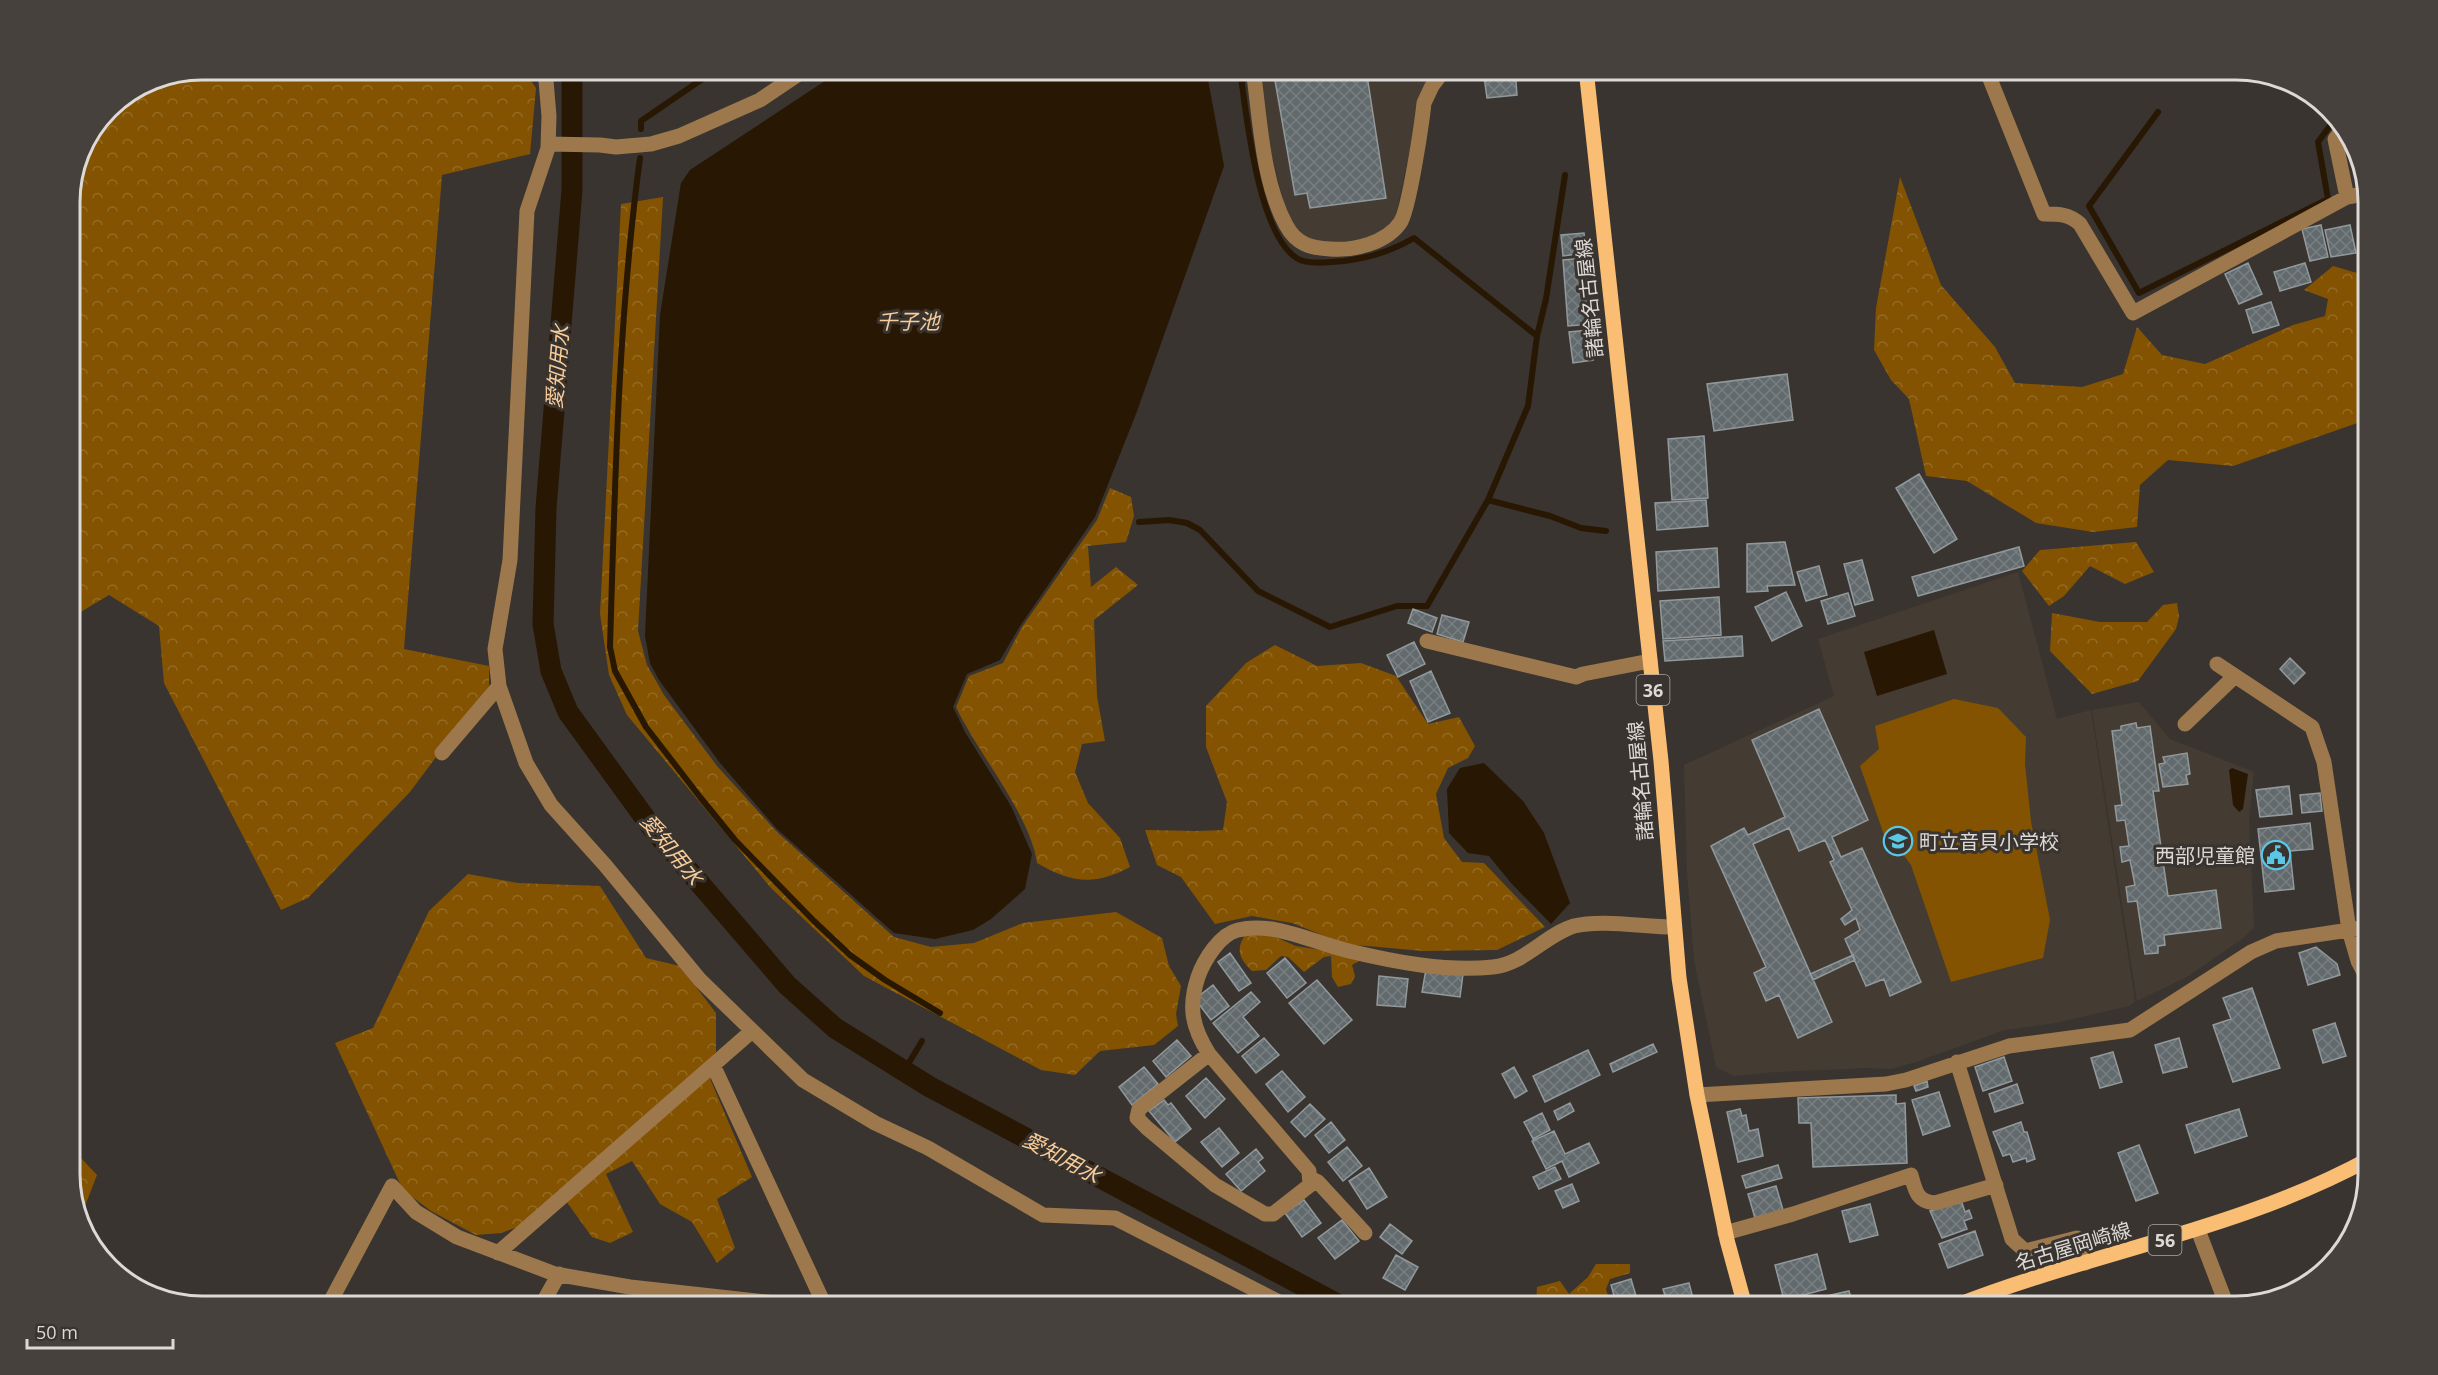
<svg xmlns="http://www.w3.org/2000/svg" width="2438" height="1375" font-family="'Open Sans','Noto Sans JP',sans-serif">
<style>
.built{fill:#443c32}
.grass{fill:#835301}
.forest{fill:url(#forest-crowns)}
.water{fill:#281703}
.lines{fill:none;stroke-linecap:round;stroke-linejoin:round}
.stream{stroke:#281703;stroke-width:6}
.canal{stroke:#281703;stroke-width:21}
.building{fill:url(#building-cross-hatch);stroke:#91999c;stroke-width:1.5}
.minor{stroke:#9d784c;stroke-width:15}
.major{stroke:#f9bd73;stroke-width:15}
.labels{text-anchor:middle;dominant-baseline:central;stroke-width:6;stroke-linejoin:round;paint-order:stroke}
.shield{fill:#39342f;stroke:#aba8a4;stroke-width:1.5}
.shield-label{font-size:18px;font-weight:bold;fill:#dcd9d6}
.street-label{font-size:20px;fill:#dcd9d6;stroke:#39342f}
.poi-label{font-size:20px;fill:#dcd9d6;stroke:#39342f;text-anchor:start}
.water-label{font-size:21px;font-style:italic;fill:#f8cc99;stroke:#39342f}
.rim{fill:none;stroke:#dcd9d6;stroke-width:3}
</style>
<defs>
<pattern id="forest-crowns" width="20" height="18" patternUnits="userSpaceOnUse" patternTransform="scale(1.5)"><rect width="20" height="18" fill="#835301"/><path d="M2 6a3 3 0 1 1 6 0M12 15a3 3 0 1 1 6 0" fill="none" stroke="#946b25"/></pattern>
<pattern id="building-cross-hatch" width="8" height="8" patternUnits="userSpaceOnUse" patternTransform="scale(1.5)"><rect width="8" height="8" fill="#626a6d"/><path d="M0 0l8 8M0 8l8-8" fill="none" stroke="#787f81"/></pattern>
</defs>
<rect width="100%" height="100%" fill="#39342f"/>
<!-- built -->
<path class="built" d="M1259,69H1438L1415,124L1395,219L1379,234L1346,245L1308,241L1289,223L1272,155Z
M2018,572L2057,719L2091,710L2135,1002L2129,1006L2055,1023L2005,1030L1916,1062L1891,1069L1866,1068L1776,1072L1734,1076L1716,1067L1694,960L1687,872L1684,765L1834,696L1818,639Z
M2139,702L2170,739L2254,772L2249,819L2254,927L2242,939L2187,977L2137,1001L2092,710Z"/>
<!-- grass -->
<path class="grass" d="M1954,699L1998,708L2026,737L2025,764L2031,821L2050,920L2043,958L1951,982L1911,865L1897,846L1884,835L1860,766L1879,749L1875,726Z"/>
<!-- forest -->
<path class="forest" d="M201,69H523L536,88L530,154L442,175L404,649L489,666V686L410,792L308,898L281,910L164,683L159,626L109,595L69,619V193L82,143L108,107L151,79Z
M1900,177L1941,285L1995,347L2015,383L2082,387L2123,374L2137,327L2162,355L2205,364L2293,325L2325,316L2328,299L2304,290L2333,266L2357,273L2369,267V419L2233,466L2168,460L2140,485L2137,527L2093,532L2036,523L1967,481L1926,476L1909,399L1891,380L1874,350L1876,308Z
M663,197L638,631L647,665L664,695L717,766L777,832L894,937L931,947L974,943L1023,923L1116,912L1162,938L1169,966L1181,986L1176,1014L1178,1026L1154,1045L1100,1051L1075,1075L1041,1070L864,976L771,888L627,715L609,675L600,614L621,204Z
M1110,488L1131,497L1134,516L1126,542L1088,546L1091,587L1116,567L1138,585L1094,620L1097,696L1105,741L1082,744L1075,772L1088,803L1120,838L1130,867C1095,886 1071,883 1037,863C1031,816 977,752 956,707L969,676L1003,663L1022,627L1097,520Z
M2136,542L2154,572L2125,584L2090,566L2064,596L2049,606L2022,571L2040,550Z
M2177,603L2179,617L2176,629L2138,681L2092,694L2050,651L2052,613L2100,622H2147L2163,605Z
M1275,645L1317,666L1361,663L1396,676L1428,724L1459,717L1475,746L1468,758L1448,768L1436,794L1444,838L1462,862L1484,863L1545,927L1497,950L1423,951L1345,944L1292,923L1252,916L1215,924L1181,877L1157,865L1145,830L1197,831L1223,830L1227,802L1206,747V706L1246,663Z
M468,874L518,883L600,886L646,958L680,966L716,1013V1052L707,1061L711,1081L752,1177L717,1199L735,1248L717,1263L692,1222L660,1204L632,1161L606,1174L633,1232L610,1243L592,1237L558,1190L528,1223L501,1233L476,1235L431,1211L403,1190L335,1043L373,1028L429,911Z
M1266,933L1296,946L1333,952L1361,960L1352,965L1355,976L1351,984L1338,987L1332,977L1331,956L1324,957L1304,972L1288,957L1281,956L1266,970L1252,971C1240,959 1235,950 1245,935Z
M80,1157L97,1175L80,1219L69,1182V1163Z
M1596,1264H1630V1273L1610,1279L1606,1289L1611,1306H1536L1537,1287L1560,1281L1569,1294L1588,1277Z"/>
<!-- water -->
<path class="water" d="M843,69H1206L1224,166L1136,414L1095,517L1020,626L1000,660L967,674L953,707L965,732L1011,806L1032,854L1025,889L991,919L973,930L935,939L894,933L777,829L720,763L659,680L650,663L645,636L660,315L681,183L690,170Z
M1934,630L1947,674L1877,696L1864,652Z
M1484,763L1523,801L1544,833L1570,903L1551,924L1511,883L1489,856L1468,853L1449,833L1447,789L1460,768Z
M2232,768L2248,774L2243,809L2239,812L2233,805L2229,770Z"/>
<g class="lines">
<!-- stream -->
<path class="stream" d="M1240,69C1246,113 1258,236 1298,259C1308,265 1333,262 1344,261C1369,258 1392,251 1414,238L1537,336
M2302,86L2304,88
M2158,112L2089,206L2139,293L2328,199L2318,142L2335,119
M641,129V121L717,69
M640,158C618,320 615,484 610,647L615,671L646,727L700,797L735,840L814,921L850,955L885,980L940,1013
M1488,500L1550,516L1581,528L1606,531
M1139,522L1169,520L1187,523L1200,530L1258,591L1330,627L1397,606H1427L1488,500L1528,406L1537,336L1546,299L1565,175
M904,1071L922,1041"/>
<!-- canal -->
<path class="canal" d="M572,69V190L546,508L543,624L551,671L568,712L653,829L787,985L835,1028L930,1087L1341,1306"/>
</g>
<!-- building -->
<path class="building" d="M1273,69H1366L1386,198L1310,208L1307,193L1295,195Z
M1483,69H1515L1517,95L1487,98Z
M2321,225L2328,257L2310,261L2302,229Z
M2350,225L2356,253L2331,257L2325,230Z
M1584,233L1586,253L1563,256L1561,235Z
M1585,258L1590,324L1568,326L1563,260Z
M2248,263L2262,294L2239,304L2225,274Z
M2305,263L2311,282L2280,291L2274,272Z
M2271,302L2279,325L2253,333L2246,310Z
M1589,330L1593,360L1573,363L1569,332Z
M1787,374L1793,420L1714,431L1707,384Z
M1704,436L1708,498L1672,500L1668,439Z
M2363,444H2369V475H2365Z
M1919,474L1957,539L1934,553L1896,488Z
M1706,500L1708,526L1657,530L1655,503Z
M1785,542L1795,585L1767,586L1768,591L1747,592V544Z
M2019,547L2024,566L1918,596L1912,577Z
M1717,548L1719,587L1658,591L1656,552Z
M1862,560L1873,600L1855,605L1844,564Z
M1819,566L1827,595L1806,601L1797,572Z
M1786,592L1802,626L1772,641L1755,607Z
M1848,593L1855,616L1828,624L1821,601Z
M1719,597L1721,635L1663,639L1660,601Z
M1413,609L1437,618L1432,632L1408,623Z
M1442,615L1469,622L1463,642L1437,634Z
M1742,636L1743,656L1665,661L1663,641Z
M1414,642L1425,664L1398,677L1387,655Z
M2290,658L2305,673L2294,684L2280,669Z
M1431,671L1450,713L1428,722L1410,681Z
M1819,709L1868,820L1832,837L1841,857L1862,848L1921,982L1890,996L1884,979L1866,986L1845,939L1860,930L1856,918L1845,925L1841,919L1852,910L1830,862L1834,860L1825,840L1799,851L1789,828L1753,844L1832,1022L1798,1038L1779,995L1766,1001L1754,973L1766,967L1711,846L1744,828L1748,835L1785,817L1752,740Z
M2136,723L2137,728L2150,726L2159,791H2153L2168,896L2216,890L2221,928L2164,935L2165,945L2158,946V953L2145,954L2137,901L2128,902L2126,887L2135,885L2130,860L2122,862L2120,847L2129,846L2125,820L2117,821L2115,806L2122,805L2112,731L2121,730V726Z
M2187,753L2190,774L2186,775L2188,784L2163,787L2159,764L2165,763L2163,757Z
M2289,786L2292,814L2260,817L2256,790Z
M2320,793L2322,811L2302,813L2300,795Z
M2310,823L2313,849L2290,851L2294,889L2265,892L2258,829Z
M2316,947L2337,964L2340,975L2308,985L2299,953Z
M1230,953L1251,983L1239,991L1218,962Z
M1853,955L1855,960L1813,980L1810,974Z
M1285,958L1306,983L1287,998L1267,973Z
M1426,969L1463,974L1460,997L1422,992Z
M1379,976L1408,979L1405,1007L1377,1005Z
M1317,980L1352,1020L1324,1044L1289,1003Z
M1213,985L1229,1006L1211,1020L1195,999Z
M2252,988L2280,1068L2233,1082L2213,1025L2231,1019L2223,998Z
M1251,992L1260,1002L1243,1017L1259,1036L1238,1053L1213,1023Z
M2335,1023L2346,1056L2323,1063L2313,1030Z
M1264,1038L1279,1055L1256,1073L1242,1056Z
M2179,1038L2187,1067L2163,1073L2155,1045Z
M1177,1040L1191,1056L1166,1077L1153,1061Z
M1653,1044L1657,1052L1613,1072L1610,1064Z
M1588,1050L1600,1075L1545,1102L1533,1076Z
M2113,1052L2122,1082L2100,1088L2091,1058Z
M2004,1057L2012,1081L1983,1091L1975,1067Z
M1144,1067L1158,1084L1132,1105L1119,1087Z
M1514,1067L1527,1091L1515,1098L1502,1074Z
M1282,1071L1305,1097L1288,1112L1266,1084Z
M1206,1078L1225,1099L1205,1118L1186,1096Z
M1927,1081L1928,1087L1916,1091L1914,1086Z
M2017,1084L2023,1103L1995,1112L1989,1094Z
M1939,1092L1950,1126L1923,1135L1912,1100Z
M1896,1095V1104L1905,1103L1907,1163L1813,1167L1811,1123H1799L1798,1098Z
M1164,1100L1168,1105L1171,1103L1191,1129L1175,1142L1149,1111Z
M1570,1103L1574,1111L1558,1120L1554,1111Z
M1310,1104L1325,1119L1305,1137L1291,1122Z
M1740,1109L1742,1116L1746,1115L1749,1131L1758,1129L1763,1156L1738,1162L1727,1112Z
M2239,1109L2247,1136L2195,1153L2186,1125Z
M1542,1113L1550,1130L1533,1139L1524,1122Z
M1331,1122L1345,1140L1329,1153L1315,1135Z
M2021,1122L2024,1132H2027L2035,1159L2027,1162L2026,1158L2013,1162L2010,1154L2003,1156L1993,1132Z
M1219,1128L1239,1153L1222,1167L1201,1142Z
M1554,1131L1565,1154L1589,1143L1599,1163L1569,1177L1562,1161L1546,1169L1532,1141Z
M2139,1145L2158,1193L2136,1201L2118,1153Z
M1347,1147L1362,1166L1343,1181L1328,1162Z
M1256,1149L1263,1158L1258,1162L1265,1171L1241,1191L1226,1174Z
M1778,1165L1782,1178L1746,1188L1742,1176Z
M1555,1167L1561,1179L1539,1189L1533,1177Z
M1369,1168L1387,1197L1367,1209L1349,1181Z
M1572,1184L1579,1201L1563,1208L1555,1191Z
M1776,1186L1783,1210L1755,1218L1748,1194Z
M1304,1200L1321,1223L1302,1237L1285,1213Z
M1961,1200L1965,1212L1969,1210L1972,1218L1964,1221L1967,1229L1942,1238L1930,1211Z
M1870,1204L1878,1235L1850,1242L1842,1211Z
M1342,1220L1359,1241L1335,1259L1318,1238Z
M1390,1224L1412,1241L1402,1254L1380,1237Z
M1975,1231L1983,1255L1948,1268L1939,1244Z
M1817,1254L1826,1289L1784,1300L1775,1265Z
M1396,1255L1418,1267L1405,1290L1383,1278Z
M1631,1279L1639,1306H1617L1611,1285Z
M1689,1283L1695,1306H1668L1663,1289Z
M1849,1291L1853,1306H1828L1826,1296Z"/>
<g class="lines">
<!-- minor -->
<path class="minor" d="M1253,69C1260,117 1262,181 1286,225C1296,244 1310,248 1330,249C1354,251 1386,243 1400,223C1409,211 1422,122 1424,103L1432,86L1445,69
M1986,69L2044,214C2059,214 2069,214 2080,224L2133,313L2347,197L2369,193
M2344,128L2335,139L2347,197
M548,144L600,145L616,147L651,144L679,136L760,100L806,69
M2365,539H2369
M1427,641L1576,677L1583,674L1650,661
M2217,664L2312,727L2324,762L2349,930L2358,961L2369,982
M499,686L495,649L510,560L527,211L548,148L549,116L545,69
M2185,724L2235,676
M442,753L499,686L526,763L551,805L605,865L700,980L803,1080L875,1123L928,1148L1043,1215L1115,1218L1287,1306
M1209,1054L1139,1109L1137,1118L1147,1128L1215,1185L1265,1214H1273L1310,1185L1309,1171L1209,1054C1192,1027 1188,1007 1198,977C1204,960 1220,934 1238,930C1274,921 1314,943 1349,951C1395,962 1446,972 1493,967C1524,964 1545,935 1574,926C1602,919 1644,927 1674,927
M1957,1062L2012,1239L2025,1251L2077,1238L2085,1263
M713,1065L825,1306
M1697,1095L1886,1084L1906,1080L2009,1046L2130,1030L2251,952L2276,941L2369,927
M1310,1178L1318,1182L1365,1233
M2198,1230L2227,1306
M1725,1233L1793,1214L1911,1175C1915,1190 1917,1202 1935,1203L1996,1185
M498,1253L752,1031
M328,1306L392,1186L416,1212L457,1237L555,1274L630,1287L802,1306
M541,1306L559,1274"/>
<!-- major -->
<path class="major" d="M1586,69L1661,761L1679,978L1697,1095L1727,1240L1745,1306
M1955,1306C2092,1252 2239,1230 2369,1159"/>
</g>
<!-- icons -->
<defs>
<g id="school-ring" transform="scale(1.5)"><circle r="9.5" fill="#39342f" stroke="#5ac8e5" stroke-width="1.5"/><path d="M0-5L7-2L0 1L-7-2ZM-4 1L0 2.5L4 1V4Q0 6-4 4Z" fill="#5ac8e5"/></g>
<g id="civic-ring" transform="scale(1.5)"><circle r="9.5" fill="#39342f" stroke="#5ac8e5" stroke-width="1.5"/><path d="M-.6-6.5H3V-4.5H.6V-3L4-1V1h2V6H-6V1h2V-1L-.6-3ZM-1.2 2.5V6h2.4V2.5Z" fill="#5ac8e5"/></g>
</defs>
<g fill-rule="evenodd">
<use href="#school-ring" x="1898" y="841"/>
<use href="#civic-ring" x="2276" y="855"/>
</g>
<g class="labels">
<!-- shield labels -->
<g class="shield">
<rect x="1636.5" y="675" width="33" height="30" rx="4.5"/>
<rect x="2148.5" y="1225" width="33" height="30" rx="4.5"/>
</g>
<g class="shield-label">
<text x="1653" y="690">36</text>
<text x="2165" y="1240">56</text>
</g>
<!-- street labels -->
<g class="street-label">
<text transform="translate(1589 298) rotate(-96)">諸輪名古屋線</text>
<text transform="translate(1640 781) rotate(-95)">諸輪名古屋線</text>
<text transform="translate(2073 1246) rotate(-17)">名古屋岡崎線</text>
</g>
<!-- poi labels -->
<g class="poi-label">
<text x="1919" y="841">町立音貝小学校</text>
<text x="2255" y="855" text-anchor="end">西部児童館</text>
</g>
<!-- water labels -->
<g class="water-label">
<text x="908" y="321">千子池</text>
<text transform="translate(557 367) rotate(-85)">愛知用水</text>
<text transform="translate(672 849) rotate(51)">愛知用水</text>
<text transform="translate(1062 1157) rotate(28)">愛知用水</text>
</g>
</g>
<!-- crop -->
<path d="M0 0H2438V1375H0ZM202 80H2236A122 122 0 0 1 2358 202V1174A122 122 0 0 1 2236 1296H202A122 122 0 0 1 80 1174V202A122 122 0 0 1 202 80Z" fill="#46413c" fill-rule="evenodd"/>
<path class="rim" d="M202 80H2236A122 122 0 0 1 2358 202V1174A122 122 0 0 1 2236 1296H202A122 122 0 0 1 80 1174V202A122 122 0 0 1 202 80Z"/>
<!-- scale -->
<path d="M27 1339v9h146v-9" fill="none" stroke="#dcd9d6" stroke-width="3"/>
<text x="36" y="1339" font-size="18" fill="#dcd9d6" stroke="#39342f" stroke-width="4.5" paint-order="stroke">50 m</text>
</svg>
